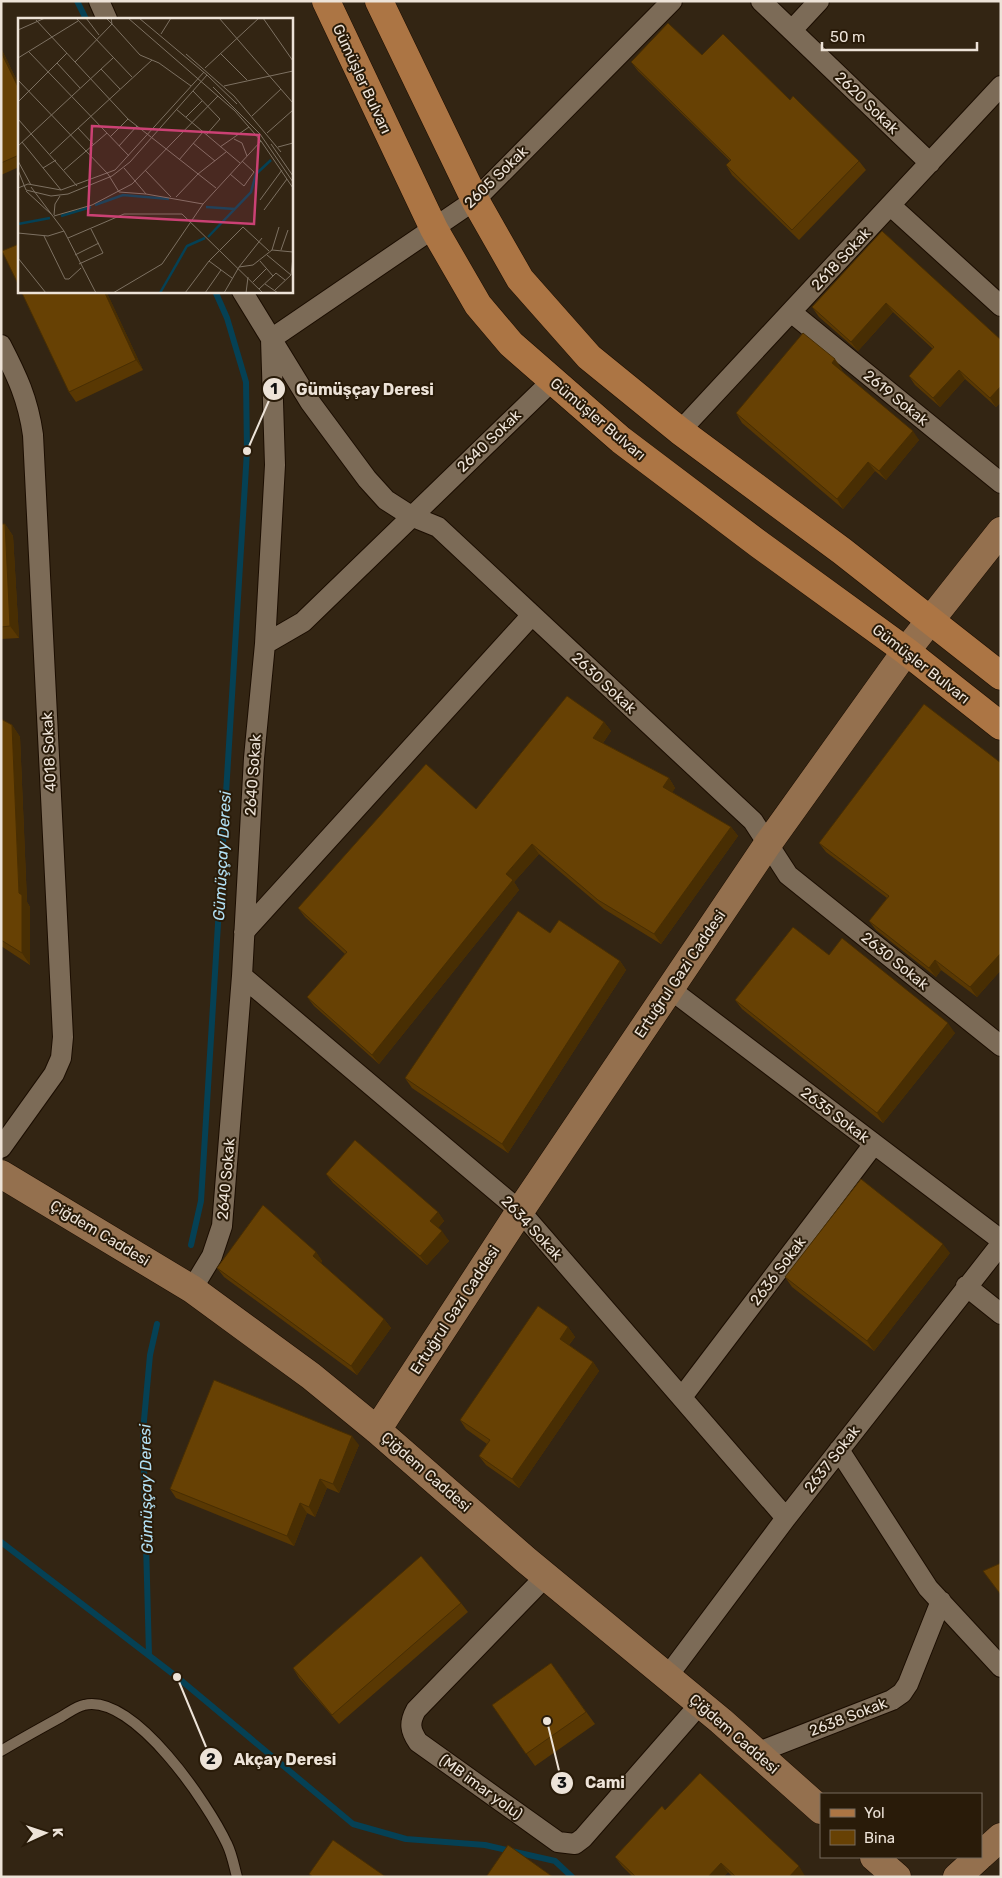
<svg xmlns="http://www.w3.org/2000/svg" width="1002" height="1878" font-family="Rubik,sans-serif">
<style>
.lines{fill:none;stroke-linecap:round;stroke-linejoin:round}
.stream{stroke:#054155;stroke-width:6}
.lane-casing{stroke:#1b0d00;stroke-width:12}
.street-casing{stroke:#1b0d00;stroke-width:22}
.secondary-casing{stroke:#1b0d00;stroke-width:29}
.primary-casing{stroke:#1b0d00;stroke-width:29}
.lane{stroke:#7c6b57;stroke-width:10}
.street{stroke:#7c6b57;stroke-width:20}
.secondary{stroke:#94704e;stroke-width:28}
.primary{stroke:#ac7544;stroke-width:28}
.wall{fill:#593803}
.shaded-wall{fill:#482e03}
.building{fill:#674104;stroke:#482e03}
.labels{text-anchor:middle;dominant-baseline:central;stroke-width:4;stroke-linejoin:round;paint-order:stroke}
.street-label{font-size:15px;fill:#ede3d8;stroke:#291b09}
.water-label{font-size:16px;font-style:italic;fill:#b2e0f4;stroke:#291b09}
.inset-river{fill:none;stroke:#054155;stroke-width:2.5}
.inset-road{fill:none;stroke:#7d7162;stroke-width:1}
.view{fill:#cb4174;fill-opacity:0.15;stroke:#cb4174;stroke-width:2.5}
.inset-edge{fill:none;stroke:#ede3d8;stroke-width:2.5}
.leader{fill:none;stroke:#ede3d8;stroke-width:2}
.callout-dot{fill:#ede3d8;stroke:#291b09;stroke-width:2}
.mark-label{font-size:15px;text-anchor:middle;font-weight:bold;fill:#111}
.callout-label{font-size:16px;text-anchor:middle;font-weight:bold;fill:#ede3d8;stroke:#291b09;stroke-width:4;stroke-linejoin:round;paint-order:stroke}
</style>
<rect width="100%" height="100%" fill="#332513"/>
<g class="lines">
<!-- stream -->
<path class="stream" d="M77,1L86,19
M191,1245L201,1201L247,451L246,382L227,318L215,291
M1,1542L177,1677L353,1824L406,1839L485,1845L555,1861L572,1877
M149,1655L143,1431L150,1355L157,1324"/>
<!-- lane casing -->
<g class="lane-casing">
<path id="lane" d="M1,1751C21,1739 41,1728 61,1717C68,1713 77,1706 84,1705C134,1693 209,1805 227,1844C232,1854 234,1866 237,1877"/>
</g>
<!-- street casing -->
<g class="street-casing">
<path id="street" d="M99,1L107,19
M761,1L930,163
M792,30L819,1
M891,206L1001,306
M242,291L310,402L367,479L386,500L411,516L438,527L753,821L788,875L1001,1046
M791,312L1001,483
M1,345C17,376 28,399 33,435L63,1037L61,1058L54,1074L1,1148
M680,431L1001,86
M265,644L275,465L271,339L475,200L672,1
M244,932L532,615
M242,976L520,1211L786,1518
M670,989L1001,1240
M966,1286L1001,1314
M192,1289L212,1256L222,1226L242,976L254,758L265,644L303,622L552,381
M682,1397L874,1144
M839,1450L928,1588L1001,1667
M546,1576L416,1710C409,1723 410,1730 418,1742L558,1842L575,1844L583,1838L700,1704
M667,1677L786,1518L1001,1244
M756,1753L892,1700L902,1693L908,1684L941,1601"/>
</g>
<!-- secondary casing -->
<g class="secondary-casing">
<path id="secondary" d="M1,1174L192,1289L311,1376L377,1430L526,1560L721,1721L821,1810
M377,1430L520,1211L767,845L906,651L1001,531
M981,1855L1001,1837
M874,1857L897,1877
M957,1877L979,1857"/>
</g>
<!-- primary casing -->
<g class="primary-casing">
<path id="primary" d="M326,1L434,229L478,305L511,344L621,440L760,545L906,651L1001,726
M379,1L475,200L520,279L589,357L680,431L842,551L1001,676"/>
</g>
<!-- lane -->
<use href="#lane" class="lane"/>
<!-- street -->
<use href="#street" class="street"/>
<!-- secondary -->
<use href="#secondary" class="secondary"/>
<!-- primary -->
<use href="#primary" class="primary"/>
</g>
<!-- wall -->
<path class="wall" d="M1,48L19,85V167L1,175Z
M702,55L790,100L859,161L866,170L799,240L732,175L726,165L730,161L638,71L631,62Z
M882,231L1001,340V402L996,407L965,379L940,407L915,385L909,376L933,349L893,312L858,351L819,317L812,307Z
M21,291H106L143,370L76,402L69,392Z
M842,369L841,370L919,440L886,480L875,471L843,509L742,423L736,413Z
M1,524H5L13,536L19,638L1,639Z
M1,719L12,725L20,737L27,902L30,907V965L1,946Z
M604,722L611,731L603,743L669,778L675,788L672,792L731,827L738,836L661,944L604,909L539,854L514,882L519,890L379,1064L314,1006L307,997L345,954L305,917L298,908L476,809Z
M1001,763V970L977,997L941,970L936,977L876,930L869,921L887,898L826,852L819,843Z
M829,955L955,1033L883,1123L742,1009L735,1000Z
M620,961L626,970L508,1153L412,1088L405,1078Z
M326,1174L438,1212L444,1221L438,1228L449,1241L427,1265L333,1183Z
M316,1252L322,1261L321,1263L384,1319L391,1328L357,1375L224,1277L217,1268Z
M950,1253L874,1351L792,1287L785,1277Z
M568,1327L575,1337L569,1345L593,1362L599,1371L519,1488L486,1465L479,1456L487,1444L466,1429L460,1420Z
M359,1445L339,1493L327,1488L315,1517L307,1513L294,1546L176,1498L170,1489Z
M461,1603L468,1612L339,1724L299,1678L293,1668Z
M551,1663L595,1724L535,1766L492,1705Z
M665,1810L805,1876L804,1877H733L728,1872L723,1877H633L622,1866L615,1857Z"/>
<!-- shaded-wall -->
<path class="shaded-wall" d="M1,48L19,85V89L1,52Z
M104,291H106L143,370L136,360Z
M886,303L893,312L858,351L851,342Z
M835,359L842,369L839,372L832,363Z
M959,370L965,379L940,407L933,398Z
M1001,386V402L996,407L990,398Z
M913,431L919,440L886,480L879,471Z
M868,462L875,471L843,509L837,499Z
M5,524L13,536L19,638L10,626Z
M604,722L611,731L600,747L593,738Z
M12,725L20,737L27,902L30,907V965L22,953Z
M669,778L675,788L670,797L663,787Z
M731,827L738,836L661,944L654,934Z
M532,844L539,854L514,882L519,890L379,1064L372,1055L506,874Z
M1001,953V970L977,997L970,987Z
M935,960L941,970L936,977L929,968Z
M620,961L626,970L508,1153L502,1144Z
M948,1023L955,1033L883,1123L877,1113Z
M438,1212L444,1221L436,1230L430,1221Z
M442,1231L449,1241L427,1265L420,1256Z
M943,1244L950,1253L874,1351L867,1341Z
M316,1252L322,1261L320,1265L313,1256Z
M384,1319L391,1328L357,1375L351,1366Z
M568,1327L575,1337L566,1348L560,1339Z
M593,1362L599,1371L519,1488L512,1479Z
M352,1436L359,1445L339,1493L333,1484Z
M320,1479L327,1488L315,1517L309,1507Z
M300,1503L307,1513L294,1546L287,1536Z
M721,1863L728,1872L723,1877H708Z
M799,1866L805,1876L804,1877H789Z"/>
<!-- building -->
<path class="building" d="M668,23L702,55L723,34L790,100L793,96L859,161L792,230L726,165L731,160L631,62Z
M1,52L19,89V155L1,163Z
M882,231L1001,340V386L990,398L959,370L933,398L909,376L934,347L886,303L851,342L812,307Z
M19,244V286L2,251Z
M21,291H104L136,360L69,392Z
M803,333L835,359L832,363L913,431L879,471L868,462L837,499L736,413Z
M1,524H5L10,626L1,627Z
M567,696L604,722L593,738L669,778L663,787L731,827L654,934L598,900L532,844L506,874L513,880L372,1055L307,997L347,952L298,908L426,764L476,809Z
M924,704L1001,763V953L970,987L935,960L929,968L869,921L889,896L819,843Z
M1,719L12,725L19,893L22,895V953L1,940Z
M518,911L550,933L559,920L620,961L502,1144L405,1078Z
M793,927L829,955L842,938L948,1023L877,1113L735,1000Z
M355,1140L438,1212L430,1221L442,1231L420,1256L326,1174Z
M861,1179L943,1244L867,1341L785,1277Z
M263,1205L316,1252L313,1256L384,1319L351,1366L217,1268Z
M538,1306L568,1327L560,1339L593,1362L512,1479L479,1456L490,1440L460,1420Z
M214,1380L352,1436L333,1484L320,1479L309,1507L300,1503L287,1536L170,1489Z
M421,1556L461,1603L332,1715L293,1668Z
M1001,1563V1595L983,1571Z
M551,1663L586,1712L526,1754L492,1705Z
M700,1773L799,1866L789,1877H736L721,1863L708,1877H636L615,1857L662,1806L665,1810Z
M333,1840L386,1877H313L309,1874Z
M508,1845L553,1877H486Z"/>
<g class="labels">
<!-- street labels -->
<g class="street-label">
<text transform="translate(362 79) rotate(65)">Gümüşler Bulvarı</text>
<text transform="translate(867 103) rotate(44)">2620 Sokak</text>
<text transform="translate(496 177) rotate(-44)">2605 Sokak</text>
<text transform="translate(841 259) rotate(-47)">2618 Sokak</text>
<text transform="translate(896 398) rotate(39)">2619 Sokak</text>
<text transform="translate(598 419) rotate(40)">Gümüşler Bulvarı</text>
<text transform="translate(489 441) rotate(-44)">2640 Sokak</text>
<text transform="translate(921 664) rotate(38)">Gümüşler Bulvarı</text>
<text transform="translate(604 683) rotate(43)">2630 Sokak</text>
<text transform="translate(49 752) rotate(-93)">4018 Sokak</text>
<text transform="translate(253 775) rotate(-86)">2640 Sokak</text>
<text transform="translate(895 961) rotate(39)">2630 Sokak</text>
<text transform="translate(680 974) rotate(-56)">Ertuğrul Gazi Caddesi</text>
<text transform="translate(835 1115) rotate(37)">2635 Sokak</text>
<text transform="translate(226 1179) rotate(-85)">2640 Sokak</text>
<text transform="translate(532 1228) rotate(47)">2634 Sokak</text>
<text transform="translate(100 1233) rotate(31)">Çiğdem Caddesi</text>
<text transform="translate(778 1271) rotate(-53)">2636 Sokak</text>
<text transform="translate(455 1310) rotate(-57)">Ertuğrul Gazi Caddesi</text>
<text transform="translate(832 1459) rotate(-52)">2637 Sokak</text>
<text transform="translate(426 1472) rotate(41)">Çiğdem Caddesi</text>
<text transform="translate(848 1717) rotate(-21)">2638 Sokak</text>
<text transform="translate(734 1734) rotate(41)">Çiğdem Caddesi</text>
<text transform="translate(481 1787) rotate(36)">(MB imar yolu)</text>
</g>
<!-- water labels -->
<g class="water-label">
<text transform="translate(222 856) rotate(-87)">Gümüşçay Deresi</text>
<text transform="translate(146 1489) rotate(-91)">Gümüşçay Deresi</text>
</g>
</g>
<!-- overview -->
<g transform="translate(18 18)">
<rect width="275" height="275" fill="#332513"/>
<path class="inset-river" d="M77,187L105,177L151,181M188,189L217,191M43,198L73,189M0,206L32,200M190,219L233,174L238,156L253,142M142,275L169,228L187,220"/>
<path class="inset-road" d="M58,0L114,59M68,0L81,17M93,0L94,6L122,37L141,45L173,68M110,0L217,93L243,123L275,170M121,0L189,57L219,86M201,0L275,85M245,0L275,43M18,2L110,101L198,170M0,12L27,0M143,16L153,0M11,34L111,138M202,35L229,62M168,36L216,78L263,134M0,40L60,3M57,44L94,6L88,0M39,45L62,70M187,50L241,0M83,51L102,71M0,62L90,156L101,174L128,176M206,68L275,53M195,69L242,116L275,164M175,73L202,101L188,117M0,84L49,35M158,91L222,145M234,98L263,71M168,99L184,83M0,101L59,168M60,110L76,127M249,115L275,92M92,119L110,101M216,121L224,125L229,138M4,124L43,172M175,125L197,143M253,126L275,158M0,128L95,40M101,128L119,108M202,129L231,109M260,129L275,125M32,136L134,42M161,142L185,114M0,143L13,167M25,150L38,142M106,150L128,176L185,186M0,152L8,172L33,178L50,176L94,158L112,144L189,57M46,152L89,115M127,152L153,179M212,156L226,168L236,154L224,143M13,169L46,213L78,275M0,170L10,166L43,172L97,152L186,54M8,173L33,196M158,179L180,156L208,134M242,182L264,152M246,192L269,161M36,197L37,186L42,178M36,198L74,187L114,166L200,78M0,215L30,218L46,213M26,218L47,261H51L63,250M50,220L106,196H164L245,275M254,232L261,209M263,232L270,212M57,237L81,225M249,237L273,257M0,240L28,275M191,243L214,260M61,246L85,235L73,211M221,249L244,220M255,258L258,255L267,262M235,264L248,251M247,266L260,275M241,271L255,258L242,243M257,272L273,257L275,239M95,275L144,246L185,186L243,123M167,275L191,243L225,209L251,233M187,275L203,252M206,275L221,249L235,247L254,232L275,234M228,275L230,259"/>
<path class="view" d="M74,108L241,117L236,206L70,197Z"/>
<rect width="275" height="275" class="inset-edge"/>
</g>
<!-- callouts -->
<path class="leader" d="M247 451L274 389M177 1677L211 1759M547 1721L562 1783"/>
<g class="callout-dot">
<circle cx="247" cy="451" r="5"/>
<circle cx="177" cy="1677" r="5"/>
<circle cx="547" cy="1721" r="5"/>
<circle cx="274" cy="389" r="12"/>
<circle cx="211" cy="1759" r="12"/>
<circle cx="562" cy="1783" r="12"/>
</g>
<g class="mark-label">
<text x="274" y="394">1</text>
<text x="211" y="1764">2</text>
<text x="562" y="1788">3</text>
</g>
<g class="callout-label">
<text x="365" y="395">Gümüşçay Deresi</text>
<text x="285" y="1765">Akçay Deresi</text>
<text x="605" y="1788">Cami</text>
</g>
<!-- border -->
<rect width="1002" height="1878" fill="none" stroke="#ede3d8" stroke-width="5"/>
<!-- legend -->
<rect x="820" y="1793" width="162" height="65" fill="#291b09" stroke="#776b5c"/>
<rect x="830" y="1809" width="25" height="8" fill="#ac7544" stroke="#776b5c"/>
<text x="864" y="1818" font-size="15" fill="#ede3d8">Yol</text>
<rect x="830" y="1830" width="25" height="15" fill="#674104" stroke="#776b5c"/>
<text x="864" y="1843" font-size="15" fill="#ede3d8">Bina</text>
<!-- north arrow -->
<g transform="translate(45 1833) rotate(87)" stroke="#291b09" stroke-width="4" paint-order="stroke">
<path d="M0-4L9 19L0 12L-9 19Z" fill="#ede3d8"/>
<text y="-8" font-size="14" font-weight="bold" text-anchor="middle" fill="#ede3d8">K</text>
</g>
<!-- scale -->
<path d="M822 42v8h155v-8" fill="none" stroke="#ede3d8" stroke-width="2.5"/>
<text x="830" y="42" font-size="15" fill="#ede3d8" stroke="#291b09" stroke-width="4" paint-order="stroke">50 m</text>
</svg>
